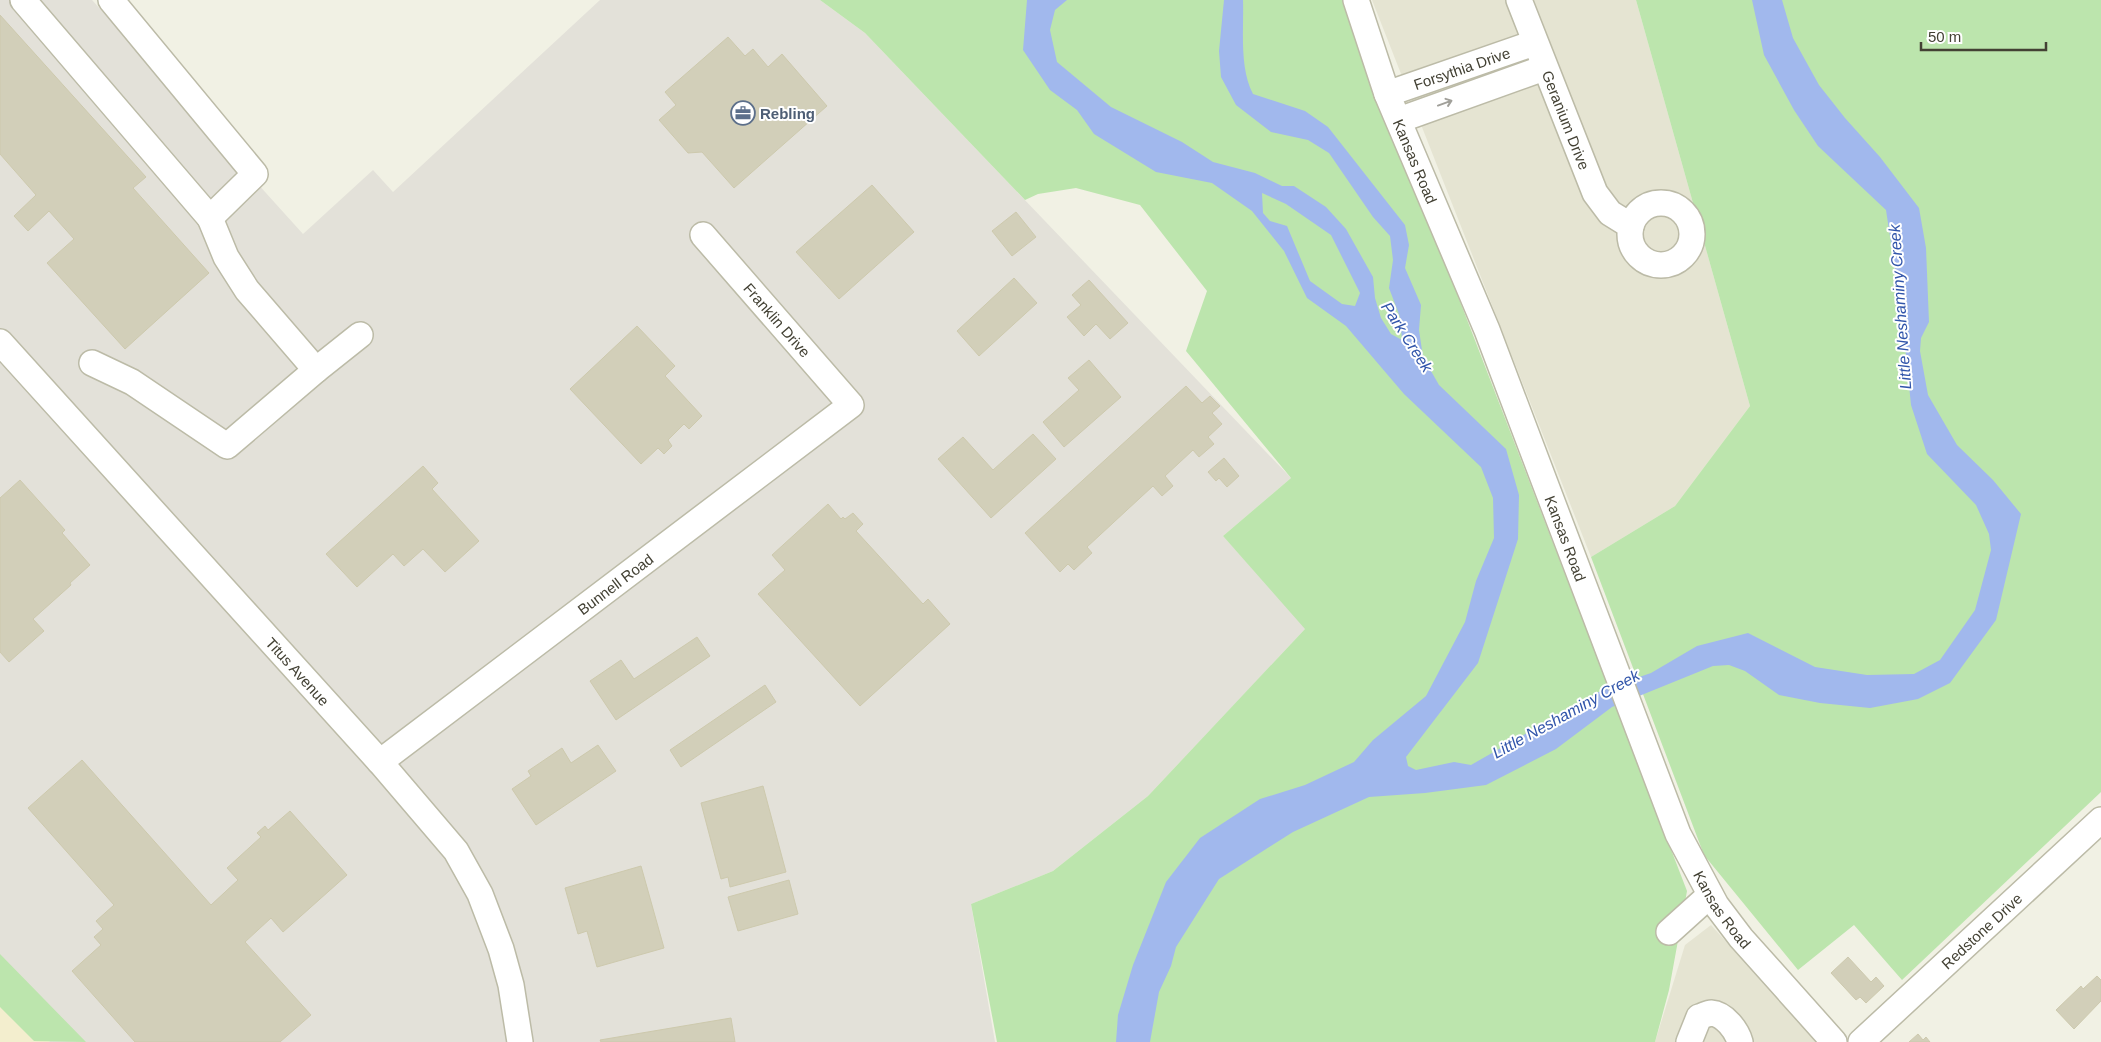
<svg xmlns="http://www.w3.org/2000/svg" width="2101" height="1042" font-family="Arial,sans-serif">
<style>
.residential{fill:#e5e4d2}
.commercial{fill:#f3eece}
.industrial{fill:#e3e1d9}
.green{fill:#bce5ad}
.water{fill:#a1b8ed;fill-rule:evenodd}
.building{fill:#d2cfb9;stroke:#cdc9ad}
.lines{fill:none;stroke-linecap:round;stroke-linejoin:round}
.minor-casing{stroke:#bcbba7;stroke-width:28}
.minor{stroke:#fff;stroke-width:25}
.oneway{stroke:#a1a09a}
.labels{text-anchor:middle;dominant-baseline:central;stroke-width:4;stroke-linejoin:round;paint-order:stroke}
.street-label{font-size:15px;fill:#434134;stroke:#fff}
.service-label{font-size:15px;font-weight:bold;fill:#4e5e75;stroke:#fff;text-anchor:start}
.water-label{font-size:16px;font-style:italic;fill:#3155aa;stroke:#fff}
</style>
<rect width="100%" height="100%" fill="#f1f1e4"/>
<!-- residential -->
<path class="residential" d="M1372,0H1636L1750,406L1675,506L1591,557Z
M1711,925L1817,1042H1655L1685,945Z"/>
<!-- commercial -->
<path class="commercial" d="M0,988L50,1042H0Z"/>
<!-- industrial -->
<path class="industrial" d="M0,0H92L303,234L373,170L393,192L600,0H820L865,33L1291,478L1223,536L1306,628L1148,796L1053,871L971,904L995,1042H50L0,988Z"/>
<!-- green -->
<path class="green" d="M820,0H1344L1687,891L1669,990L1655,1042H997L971,904L1053,871L1148,796L1305,629L1223,536L1291,478L1186,351L1207,291L1140,205L1076,188L1038,194L1025,200L865,33Z
M1636,0H2101V792L1902,980L1854,925L1798,970L1704,855L1591,557L1675,506L1750,406Z
M0,954L86,1042L34,1041L0,1007Z"/>
<!-- water -->
<path class="water" d="M1027,0H1067L1055,10L1050,30L1057,62L1111,107L1182,142L1213,162L1255,173L1282,186H1294L1326,207L1346,229L1373,277L1375,298L1381,318L1391,334L1402,340L1400,317L1389,288L1393,260L1390,236L1373,217L1329,153L1308,140L1271,132L1236,105L1221,77L1219,51L1224,0H1243C1244,29 1239,67 1253,94L1305,111L1328,127L1405,225L1409,245L1405,268L1421,305L1419,330L1423,357L1439,385L1506,449L1519,495L1518,539L1478,663L1406,757L1408,766L1416,770L1454,762L1471,765L1604,689L1651,673L1697,646L1748,633L1815,667L1867,675L1914,674L1940,660L1975,610L1991,550L1989,534L1976,505L1927,454L1911,405L1902,316L1886,210L1818,146L1794,110L1764,55L1752,0H1782L1793,38L1819,85L1845,118L1880,157L1919,208L1926,248L1929,322L1921,338L1920,351L1928,395L1957,445L1993,480L2021,514L1996,620L1950,683L1918,699L1870,708L1820,703L1779,695L1745,671L1729,665L1713,666L1612,707L1556,749L1486,785L1425,793L1369,797L1293,832L1219,879L1176,947L1171,966L1159,992L1150,1042H1116L1118,1015L1133,965L1166,882L1200,838L1260,799L1305,785L1354,762L1373,740L1426,696L1465,622L1476,581L1494,538L1493,498L1481,467L1404,394L1346,326L1307,298L1284,251L1252,211L1212,183L1156,172L1094,134L1077,110L1050,90L1023,50ZM1262,193L1286,204L1331,235L1360,293L1355,306L1342,304L1310,281L1287,226L1270,221L1263,213Z"/>
<!-- building -->
<path class="building" d="M0,15L146,177L133,188L209,273L125,349L47,263L74,239L49,211L28,231L14,216L36,195L0,154Z
M728,37L745,56L753,49L768,67L782,54L827,106L734,188L702,152L688,153L659,120L676,105L665,92Z
M872,185L914,232L839,299L796,252Z
M1016,212L1036,237L1012,256L992,231Z
M1014,278L1037,303L979,356L957,331Z
M1089,280L1128,323L1110,339L1096,324L1084,336L1067,317L1081,305L1072,295Z
M637,326L675,366L665,376L702,416L689,429L684,424L668,440L672,446L664,454L658,448L641,464L570,389Z
M1089,360L1121,397L1064,447L1043,422L1079,390L1068,378Z
M1186,386L1202,403L1210,396L1220,406L1212,413L1222,424L1208,437L1214,444L1199,457L1193,450L1165,476L1173,486L1162,496L1153,486L1087,547L1092,553L1074,570L1068,564L1060,572L1025,533Z
M1033,434L1056,459L991,518L938,459L963,437L993,470Z
M1224,458L1239,476L1227,487L1219,478L1216,481L1208,472Z
M423,466L438,483L432,489L479,541L445,572L423,549L404,566L393,554L357,587L326,554Z
M20,480L65,530L62,533L90,565L70,583L71,585L33,619L44,631L9,662L0,652V498Z
M828,504L841,519L843,517L845,519L853,513L863,524L856,531L923,604L928,599L950,624L860,706L758,594L785,570L772,555Z
M697,637L710,656L616,720L590,681L621,660L634,679Z
M765,685L776,702L681,767L670,750Z
M598,745L616,771L536,825L512,789L531,776L528,771L562,748L571,763Z
M82,760L211,905L238,880L227,868L261,837L257,833L265,826L268,830L290,811L347,875L283,932L271,918L245,942L311,1015L280,1042H135L72,971L101,945L94,937L103,929L96,921L114,905L28,808Z
M763,786L786,872L730,887L728,877L721,879L701,803Z
M641,866L664,948L597,967L587,931L578,934L565,888Z
M789,880L798,914L738,931L728,897Z
M1848,957L1871,982L1876,977L1884,986L1866,1003L1860,997L1856,1000L1831,973Z
M2097,976L2101,980V1001L2074,1029L2056,1010L2081,986L2083,989Z
M731,1018L735,1042H601L600,1040Z
M1918,1034L1923,1040L1926,1037L1930,1042H1909Z"/>
<g class="lines">
<!-- minor casing -->
<g class="minor-casing">
<g id="minor">
<path d="M23,0L210,218L255,174L111,0"/>
<path id="s1" d="M1356,0L1387,94L1487,330L1678,834L1716,905L1741,938L1834,1042"/>
<path id="s2" d="M1519,0L1595,193L1610,213L1631,226"/>
<path id="s3" d="M1387,94L1534,43"/>
<path d="M1399,120L1544,68"/>
<circle cx="1661" cy="234" r="31"/>
<path id="s4" d="M0,342L380,762L456,851L480,894L501,949L511,985L520,1042"/>
<path d="M92,363L132,382L227,446L316,370L247,290L226,257L210,218"/>
<path d="M316,370L360,335"/>
<path id="s5" d="M380,762L851,405L703,235"/>
<path d="M1669,932L1710,895"/>
<path d="M1689,1042L1699,1017C1703,1016 1708,1013 1711,1013C1725,1014 1737,1031 1740,1042"/>
<path id="s6" d="M1861,1042L2101,820"/>
</g>
</g>
<!-- minor -->
<use href="#minor" class="minor"/>
</g>
<!-- one-way arrows -->
<defs><path id="oneway-shaft" d="M-6 0H5M1.5-3L5.5 0L1.5 3" fill="none" stroke-width="1.6" stroke-linecap="round" stroke-linejoin="round" transform="scale(1.25)"/></defs>
<use class="oneway" href="#oneway-shaft" transform="translate(1445 103) rotate(-20)"/>
<!-- icons -->
<defs>
<g id="office-ring" transform="scale(1.25)"><circle r="9.5" fill="#fff" stroke="#5c6f8a" stroke-width="1.5"/><path d="M-6-3h4V-5.5h4V-3h4V5H-6ZM-1-4.5V-3h2v-1.5ZM-6 0V1H6V0Z" fill="#5c6f8a"/></g>
</defs>
<g fill-rule="evenodd">
<use href="#office-ring" x="743" y="113"/>
</g>
<g class="labels">
<!-- street labels -->
<g class="street-label">
<text stroke="none"><textPath href="#s3" startOffset="79">Forsythia Drive</textPath></text>
<text stroke="none"><textPath href="#s2" startOffset="129">Geranium Drive</textPath></text>
<text stroke="none"><textPath href="#s1" startOffset="172">Kansas Road</textPath></text>
<text transform="translate(777 320) rotate(49)">Franklin Drive</text>
<text stroke="none"><textPath href="#s1" startOffset="578">Kansas Road</textPath></text>
<text stroke="none"><textPath href="#s5" startOffset="295">Bunnell Road</textPath></text>
<text stroke="none"><textPath href="#s4" startOffset="444">Titus Avenue</textPath></text>
<text stroke="none"><textPath href="#s1" startOffset="982">Kansas Road</textPath></text>
<text stroke="none"><textPath href="#s6" startOffset="164">Redstone Drive</textPath></text>
</g>
<!-- service labels -->
<g class="service-label">
<text x="760" y="113">Rebling</text>
</g>
<!-- water labels -->
<g class="water-label">
<text transform="translate(1900 307) rotate(-94)">Little Neshaminy Creek</text>
<text transform="translate(1407 337) rotate(57)">Park Creek</text>
<text transform="translate(1566 714) rotate(-29)">Little Neshaminy Creek</text>
</g>
</g>
<!-- scale -->
<path d="M1921 42v8h125v-8" fill="none" stroke="#434134" stroke-width="2.5"/>
<text x="1928" y="42" font-size="15" fill="#434134" stroke="#ffffff" stroke-width="4" paint-order="stroke">50 m</text>
</svg>
